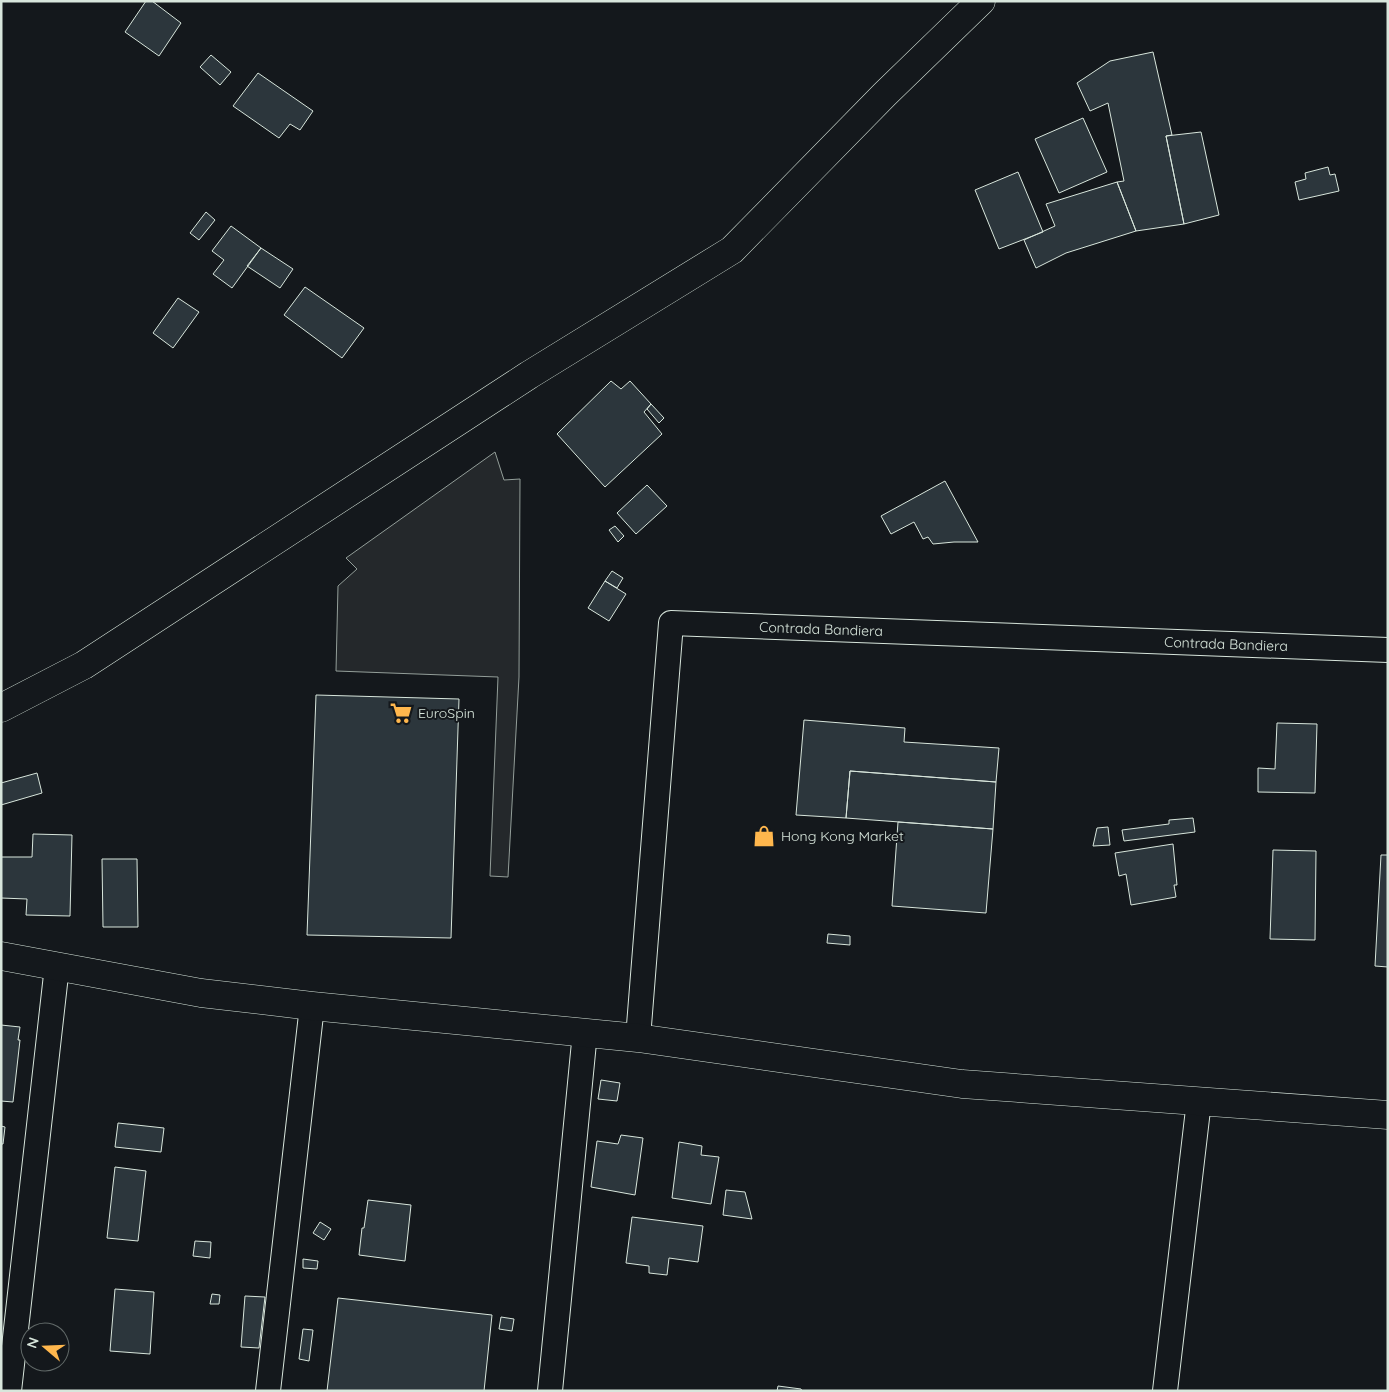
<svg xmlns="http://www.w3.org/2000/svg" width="1389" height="1392" font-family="Quicksand,sans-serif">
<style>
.parking{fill:#24282b;stroke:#939e99}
.building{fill:#2c363c;stroke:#d8e6dc}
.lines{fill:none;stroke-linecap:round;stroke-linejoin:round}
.street-casing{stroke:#d8e6dc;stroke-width:26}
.secondary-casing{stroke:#d8e6dc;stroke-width:29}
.street{stroke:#14181c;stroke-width:24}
.secondary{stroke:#14181c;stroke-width:28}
.labels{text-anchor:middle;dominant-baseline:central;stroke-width:4;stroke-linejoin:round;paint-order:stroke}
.street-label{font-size:14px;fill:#d8e6dc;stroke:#14181c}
.poi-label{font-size:14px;fill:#d8e6dc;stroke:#14181c;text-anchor:start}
</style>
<rect width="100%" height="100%" fill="#14181c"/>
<!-- parking -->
<path class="parking" d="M495,452L504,480L520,479L519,677L508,877L490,876L498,677L336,671L338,586L357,569L346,558Z"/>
<!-- building -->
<path class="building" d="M146,1H152L181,23L159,56L125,32Z
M1153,52L1172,135L1166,136L1184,224L1136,231L1117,182L1124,181L1108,103L1090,111L1077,83L1110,61Z
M211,55L231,72L220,85L200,67Z
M258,73L313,111L300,130L290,124L279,138L233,106Z
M1083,118L1107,172L1059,193L1035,139Z
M1201,132L1219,215L1184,224L1166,136Z
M1328,167L1330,175L1335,174L1339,191L1299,200L1295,182L1306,179L1305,173Z
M1018,172L1043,232L999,249L975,190Z
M1117,182L1136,231L1066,253L1036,268L1024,240L1055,226L1046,204Z
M206,212L215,220L199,240L190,233Z
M231,226L261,248L232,288L213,274L224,260L212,251Z
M261,248L293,269L280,288L247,266Z
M305,287L364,328L342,358L284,315Z
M178,298L199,312L173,348L153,333Z
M611,381L621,389L630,381L651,404L644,412L662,434L605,487L557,434Z
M651,404L664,418L659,423L647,409Z
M945,481L978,542H954L933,544L928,537L923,539L914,522L891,534L881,516Z
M647,485L667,506L636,534L617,513Z
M615,526L624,536L618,542L609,530Z
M612,571L623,578L617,588L605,581Z
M605,581L626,594L609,621L588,608Z
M316,695L459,699L451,938L307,935Z
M804,720L905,728L904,742L999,748L996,782L850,771L846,818L796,815Z
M1277,723L1317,724L1315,793L1258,792V768L1275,769Z
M850,771L996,782L993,829L846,818Z
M37,773L42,793L1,805V783Z
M1193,818L1195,832L1124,841L1122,830L1169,824V820Z
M898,822L993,829L986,913L892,906Z
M1108,827L1110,845L1093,846L1097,828Z
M33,834L72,835L70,916L26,915L27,899L1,898V857H32Z
M1173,844L1177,885H1174L1176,897L1131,905L1126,874L1119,876L1115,853Z
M1273,850L1316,851L1315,940L1270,939Z
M1381,855H1388V967L1375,966Z
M102,859H137L138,927H103Z
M828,934L850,936V945L827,943Z
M1,1025L20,1027L18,1040H20L13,1102L1,1101Z
M601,1080L620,1083L617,1101L598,1099Z
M118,1123L164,1128L161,1152L115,1147Z
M1,1126L5,1127L3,1144H1Z
M621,1135L643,1138L635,1195L591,1187L597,1141L618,1144Z
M679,1142L702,1146L701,1155L719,1157L711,1204L672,1198Z
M115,1167L146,1171L138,1241L107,1238Z
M726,1190L745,1192L752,1219L723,1215Z
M368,1200L411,1205L405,1261L359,1255L362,1228H364Z
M632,1217L703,1226L698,1262L669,1258L667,1275L649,1273V1266L626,1263Z
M320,1222L331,1229L324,1240L313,1233Z
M195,1241L211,1242L210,1258L193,1256Z
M303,1259L318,1261L317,1269L303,1268Z
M115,1289L154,1292L150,1354L110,1351Z
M212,1294L220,1295L219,1304H210Z
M245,1296L265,1297L259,1348L241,1347Z
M338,1298L492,1315L484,1391H327Z
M501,1317L514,1319L512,1331L499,1329Z
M303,1329L313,1330L309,1361L299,1359Z
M778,1386L801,1389L802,1391H777Z"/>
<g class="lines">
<!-- street casing -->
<g class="street-casing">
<path id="street" d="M638,1038L671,623L1388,650
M9,1391L57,966
M268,1391L312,1006
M550,1391L585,1032
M1165,1391L1199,1101"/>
</g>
<!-- secondary casing -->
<g class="secondary-casing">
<path id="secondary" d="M1,708L84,665L529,375L732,250L885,94L981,1
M1,956L201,993L312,1006L638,1038L962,1084L1388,1115"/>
</g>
<!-- street -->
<use href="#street" class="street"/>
<!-- secondary -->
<use href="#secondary" class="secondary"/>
</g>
<!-- icons -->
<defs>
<g id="supermarket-bare" transform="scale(1.725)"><path d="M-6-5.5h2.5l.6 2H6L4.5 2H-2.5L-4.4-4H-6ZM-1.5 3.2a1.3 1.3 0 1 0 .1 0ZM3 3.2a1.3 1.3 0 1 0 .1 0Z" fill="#ffb74d" stroke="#14181c" stroke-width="2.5" paint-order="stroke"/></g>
<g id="shop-bare" transform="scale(1.725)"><path d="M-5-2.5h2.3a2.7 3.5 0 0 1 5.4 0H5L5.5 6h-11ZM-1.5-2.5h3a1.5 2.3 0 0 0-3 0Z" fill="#ffb74d" stroke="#14181c" stroke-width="2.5" paint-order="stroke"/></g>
</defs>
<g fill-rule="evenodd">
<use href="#supermarket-bare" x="401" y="713"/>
<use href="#shop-bare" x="764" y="836"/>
</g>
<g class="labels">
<!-- street labels -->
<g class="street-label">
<text transform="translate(821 629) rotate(2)">Contrada Bandiera</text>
<text transform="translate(1226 644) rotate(2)">Contrada Bandiera</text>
</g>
<!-- poi labels -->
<g class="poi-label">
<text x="418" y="713">EuroSpin</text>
<text x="781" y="836">Hong Kong Market</text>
</g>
</g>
<!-- border -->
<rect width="1389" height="1392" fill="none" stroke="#d8e6dc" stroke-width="5"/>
<!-- north arrow -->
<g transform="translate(45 1347) rotate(289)"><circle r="24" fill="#14181c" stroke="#626a69"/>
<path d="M0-4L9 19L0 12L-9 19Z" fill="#ffb74d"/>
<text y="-8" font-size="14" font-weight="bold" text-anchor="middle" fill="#d8e6dc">N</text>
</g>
</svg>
